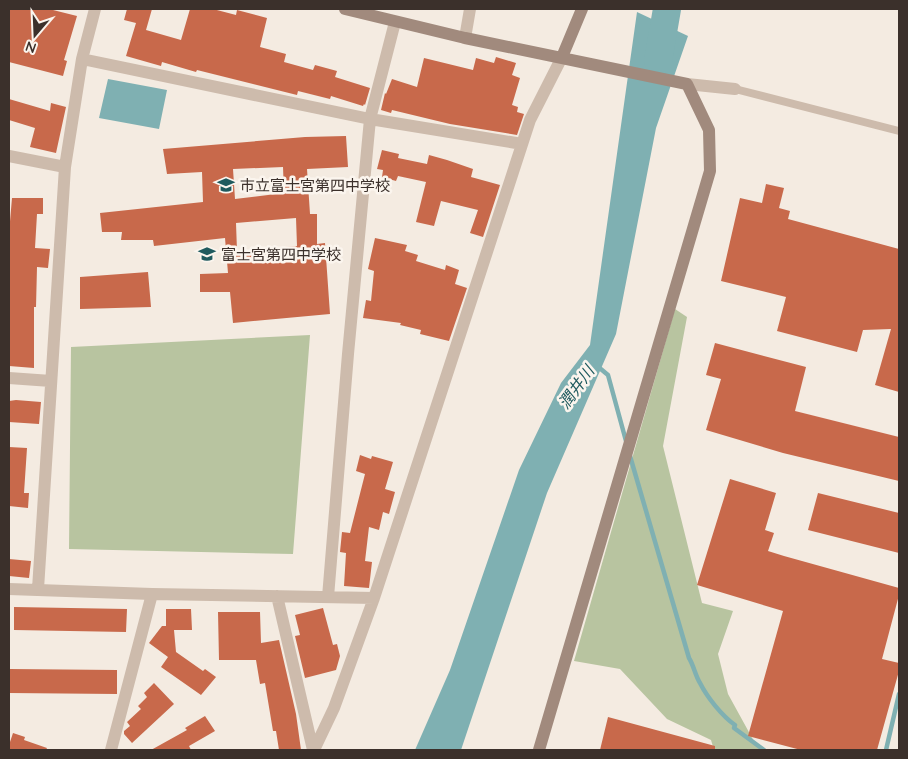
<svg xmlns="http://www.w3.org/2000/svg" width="908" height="759" font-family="Quicksand,'Noto Sans JP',sans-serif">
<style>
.green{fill:#b8c4a0}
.water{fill:#7fb0b2}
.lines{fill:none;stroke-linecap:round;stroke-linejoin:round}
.stream{stroke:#7fb0b2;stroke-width:4.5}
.river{stroke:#7fb0b2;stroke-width:28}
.building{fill:#c8694b;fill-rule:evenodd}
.lane{stroke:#cdbbac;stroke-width:8}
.street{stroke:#cdbbac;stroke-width:12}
.secondary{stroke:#a18a7d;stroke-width:12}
.labels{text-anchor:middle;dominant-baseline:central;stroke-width:5;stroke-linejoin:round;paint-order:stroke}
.poi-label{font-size:15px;fill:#3b302b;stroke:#fbf5ee;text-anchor:start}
.water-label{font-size:16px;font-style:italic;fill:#1f5a5e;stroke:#fbf5ee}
</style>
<rect width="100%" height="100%" fill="#f4ebe1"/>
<!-- green -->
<path class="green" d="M675,309L687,317L663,446L702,603L733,611L718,654L728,694L756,745L763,750H714L711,740L667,719L620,669L574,661Z
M310,335L293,554L69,549L71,347Z"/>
<!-- water -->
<path class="water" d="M637,12L688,36L656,128L616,334L547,493L461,750H415L450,670L519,470L561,383L590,345Z
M108,79L167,90L159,129L99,118Z"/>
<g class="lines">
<!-- stream -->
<path class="stream" d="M596,365L608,375L626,441
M630,456L689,658C694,666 695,675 700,683C707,697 722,716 735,725L734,728L764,750
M886,750L899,694"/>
<!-- river -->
<path class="river" d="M658,61L667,9"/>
</g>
<!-- building -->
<path class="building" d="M9,9H49L77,16L64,60L67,61L63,76L9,62Z
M127,9H152L146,30L181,40L190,9H213L236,15L237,10L267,18L260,47L286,54L284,62L313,70L315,65L337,71L335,77L370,88L365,105L364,104L363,106L331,96L330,99L298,91L297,95L197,70L196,72L162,62L161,66L126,56L136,23L124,20Z
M496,57L516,63L512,75L520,78L512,105L518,107L517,112L524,114L517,135L450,124L392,110L391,113L381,110L385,93L386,94L392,79L417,87L424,58L473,70L476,58L494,63Z
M9,99L50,111L51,103L66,107L56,153L30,147L35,128L9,120Z
M346,136L348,167L307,169L310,214H317V244L325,243L330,314L233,323L230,292H200V274L228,273L225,238L154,246L153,240H121L122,232H102L100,213L203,202L202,172L167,174L163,149L305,137ZM283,167L284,193L235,199L233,169ZM296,218L297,246L237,251L236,223Z
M382,150L399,154L398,158L427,164L429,155L447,160L473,169L471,177L500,185L483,237L470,233L478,210L441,201L434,226L416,222L426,182L398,176L396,181L382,177L383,170L377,169Z
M766,184L784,188L779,208L790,211L788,219L899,249V392L875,385L891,329L863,330L857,352L777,331L786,297L721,281L740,198L762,203Z
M12,198H43V214H37L35,248L50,249L48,268L37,267L36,307H34V368L9,366V233Z
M375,238L407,245L405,251L418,255L416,261L445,270L446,265L459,270L455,284L467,288L449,341L420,334L421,330L400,325L401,323L363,318L366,300L371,301L374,271L368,269Z
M148,272L151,307L80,309V277Z
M715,343L806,367L795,411L899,437V481L783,453L706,430L721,379L706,375Z
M16,400L41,402L39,424L9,422V401Z
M9,447L27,448L24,493H29L28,508L9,506Z
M360,455L371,459L372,456L393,462L385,489L395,492L389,514L383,512L379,530L369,527L365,561L372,562L369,588L344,586L346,553L340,552L342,532L350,533L365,474L356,471Z
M730,479L776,493L765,530L774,533L768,551L784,556L899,588V595L882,659L899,663V671L877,750H801L748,736L783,611L697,585Z
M818,493L899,513V553L808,530Z
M9,559L31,561L29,578L9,576Z
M14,607L127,609L126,632L14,630Z
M323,608L333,645L337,644L340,656L336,670L305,678L295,636L300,635L295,615Z
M166,609H191L192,630H174L176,652L203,671L205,669L216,677L201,695L161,667L168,657L149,643L162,626H166Z
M218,612H260L261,643L279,640L296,714L301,750H279L276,731H273L265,683L260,684L256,660H219Z
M9,669L117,670V694L9,693Z
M154,683L174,704L132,743L124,734V731L130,726L127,722L141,709L138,706L147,697L144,693Z
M205,716L215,731L189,746L191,750H151L187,730L185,728Z
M608,717L715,746V750H600Z
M13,733L25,737L24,740L47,748L46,750H9V745Z"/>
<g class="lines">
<!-- lane -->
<path class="lane" d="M735,89L899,131"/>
<!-- street -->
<path class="street" d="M465,38L470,9
M82,59L370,119L522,144
M687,84L735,89
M9,156L65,167
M9,378L51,381
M9,589L152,594L374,598
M38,589L65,167L82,59L95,9
M277,596L313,750
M328,597L348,354L370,119L395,22
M111,750L152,594
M314,750L334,708L374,598L530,120L562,57"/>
<!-- secondary -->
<path class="secondary" d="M345,9L465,38L687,84L709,130L710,171L539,750
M562,57L582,9"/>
</g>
<!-- icons -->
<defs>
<g id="school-bare" transform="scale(1.35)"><path d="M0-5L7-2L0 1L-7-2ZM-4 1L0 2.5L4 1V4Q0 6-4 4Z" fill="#1f5a5e" stroke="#fbf5ee" stroke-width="2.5" paint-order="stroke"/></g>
</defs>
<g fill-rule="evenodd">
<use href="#school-bare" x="226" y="185"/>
<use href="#school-bare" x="207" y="254"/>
</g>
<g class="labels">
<!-- poi labels -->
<g class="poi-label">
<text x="240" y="185">市立富士宮第四中学校</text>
<text x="221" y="254">富士宮第四中学校</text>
</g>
<!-- water labels -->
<g class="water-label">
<text transform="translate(576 387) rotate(-54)">潤井川</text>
</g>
</g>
<!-- border -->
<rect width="908" height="759" fill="none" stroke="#3b302b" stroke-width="20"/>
<!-- north arrow -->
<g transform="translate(35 35) rotate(199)" stroke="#fbf5ee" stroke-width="4" paint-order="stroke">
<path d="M0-4L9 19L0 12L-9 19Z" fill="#3b302b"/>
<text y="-8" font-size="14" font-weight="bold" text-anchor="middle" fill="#3b302b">N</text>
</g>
</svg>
